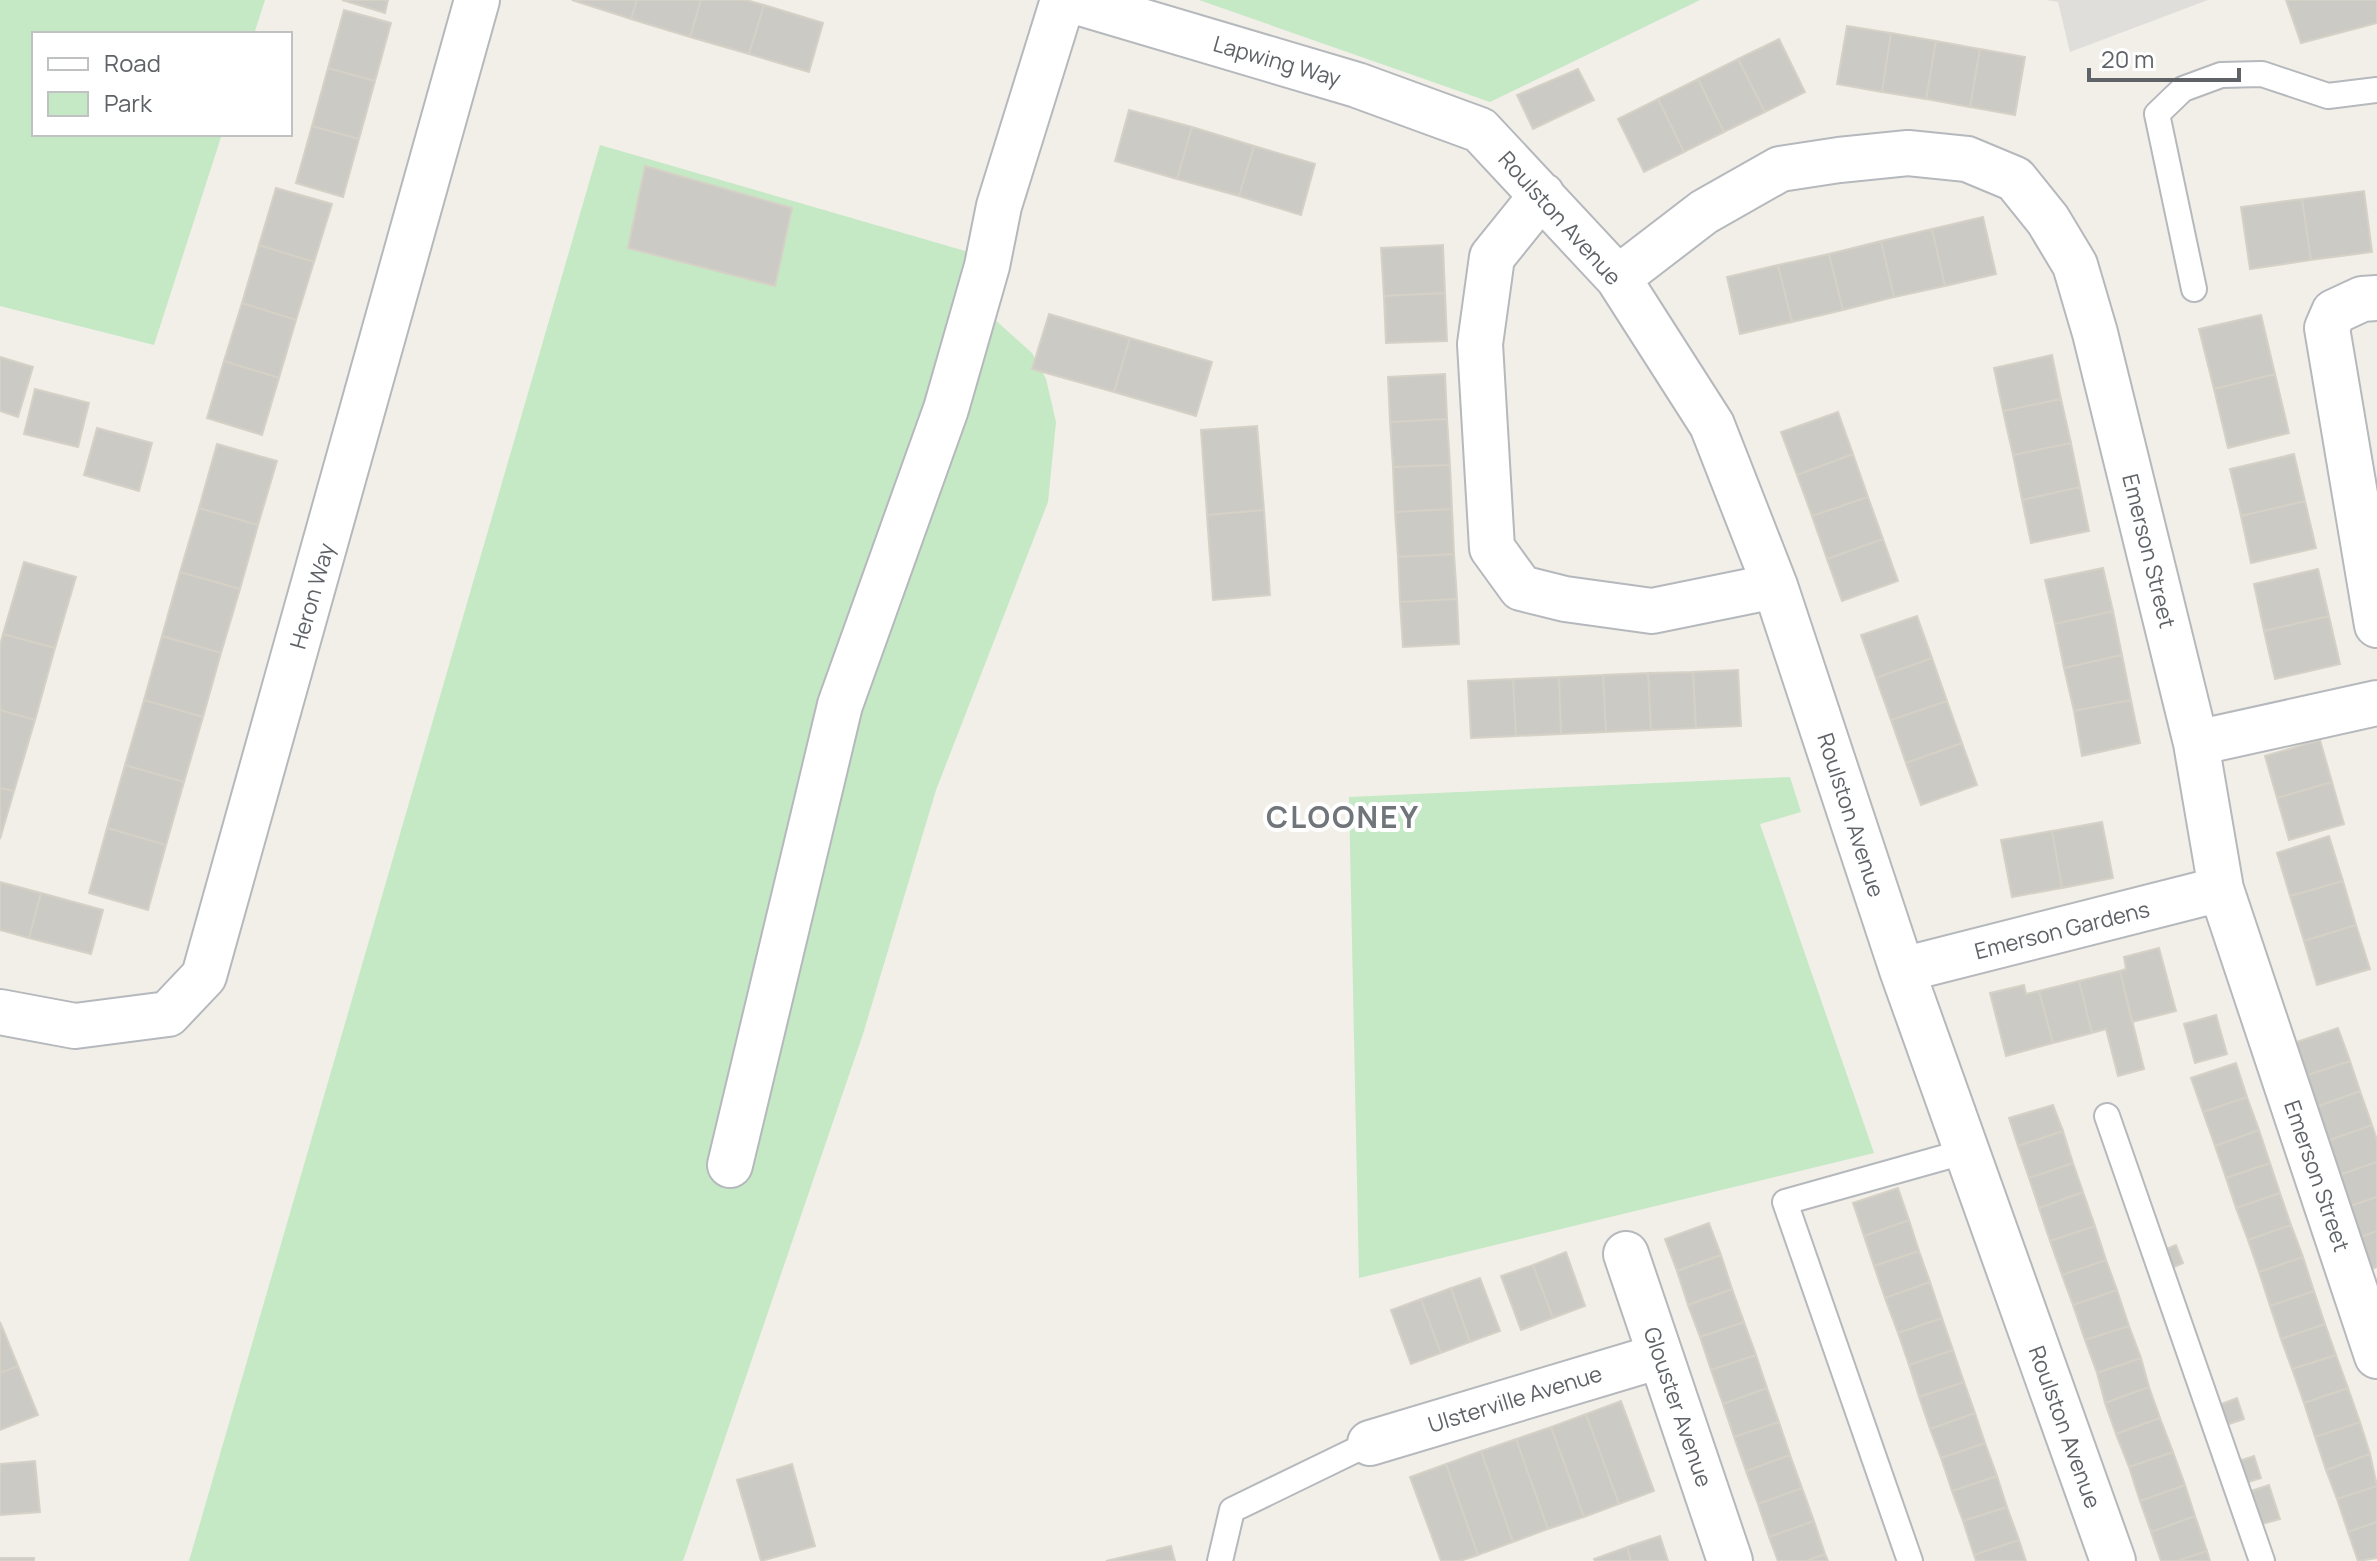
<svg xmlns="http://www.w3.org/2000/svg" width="2377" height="1561" font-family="Manrope,sans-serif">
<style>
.industrial{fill:#e0deda}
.green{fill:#c5e8c5}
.building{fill:#cccac5;stroke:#d6d1c6;stroke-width:2}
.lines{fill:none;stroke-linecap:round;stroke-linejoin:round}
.service-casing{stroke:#b5b8bc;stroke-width:28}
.minor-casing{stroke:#b5b8bc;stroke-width:48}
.service{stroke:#fff;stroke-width:24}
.minor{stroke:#fff;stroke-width:44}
.labels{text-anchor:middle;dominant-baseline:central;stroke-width:8;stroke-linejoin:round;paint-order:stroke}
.street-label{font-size:22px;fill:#5f6368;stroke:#fff}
.district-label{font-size:30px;font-weight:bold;letter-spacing:2px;fill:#70757a;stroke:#fff}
</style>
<rect width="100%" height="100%" fill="#f1efe8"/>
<!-- industrial -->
<path class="industrial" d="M2046,0H2208L2070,52L2058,2Z"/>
<!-- green -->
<path class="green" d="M0,0H265L254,34H34V134H222L154,345L0,306Z
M1199,0H1700L1490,102Z
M600,145L972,253L974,301L1032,353L1046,379L1056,422L1048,502L936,790L863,1034L683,1561H189Z
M1790,777L1801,812L1760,824L1874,1153L1359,1278L1349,797Z"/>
<!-- building -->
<path class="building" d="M342,0H388L385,13Z
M572,0H637L631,19Z
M637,0H701L690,37L631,19Z
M701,0H746L764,5L749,54L690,37Z
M2286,0H2377V23L2301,43Z
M764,5L823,23L809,72L749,54Z
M344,10L391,23L375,81L328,68Z
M1847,26L1891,33L1882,92L1837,84Z
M1891,33L1936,41L1926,99L1882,92Z
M1779,39L1805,92L1765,112L1738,59Z
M1936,41L1980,49L1970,107L1926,99Z
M1980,49L2025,57L2015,115L1970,107Z
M1738,59L1765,112L1724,132L1698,79Z
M328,68L375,81L359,139L312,126Z
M1578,69L1594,100L1533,129L1517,95Z
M1698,79L1724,132L1684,152L1658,99Z
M1658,99L1684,152L1644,172L1618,119Z
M1129,110L1192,127L1177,179L1115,161Z
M312,126L359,139L343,197L296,183Z
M1192,127L1254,146L1239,196L1177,179Z
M1254,146L1315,164L1301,215L1239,196Z
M645,166L792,208L775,286L628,248Z
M276,188L332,204L314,262L259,245Z
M2364,191L2372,252L2311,260L2302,199Z
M2302,199L2311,260L2250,269L2241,207Z
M1983,217L1996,274L1945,286L1932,229Z
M1932,229L1945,286L1894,297L1881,241Z
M1881,241L1894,297L1843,310L1829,254Z
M259,245L314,262L296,320L242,303Z
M1443,245L1445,293L1384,296L1381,248Z
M1829,254L1843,310L1792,322L1778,265Z
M1778,265L1792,322L1740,334L1727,277Z
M1445,293L1447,341L1386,343L1384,296Z
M242,303L296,320L279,378L224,361Z
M1049,314L1130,338L1114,392L1032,369Z
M2261,315L2275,374L2214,389L2199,329Z
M1130,338L1212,362L1196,416L1114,392Z
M2052,355L2061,399L2003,411L1994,368Z
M0,357L33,367L18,417L0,411Z
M224,361L279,378L262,435L207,418Z
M1445,374L1447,419L1390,422L1388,377Z
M2275,374L2289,433L2228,448L2214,389Z
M35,389L89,403L78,447L24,434Z
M2061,399L2071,443L2013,455L2003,411Z
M1838,412L1853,454L1797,475L1781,432Z
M1447,419L1450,465L1393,467L1390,422Z
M1257,426L1264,510L1207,515L1201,430Z
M97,428L152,443L139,491L84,475Z
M2071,443L2080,487L2022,500L2013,455Z
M217,444L277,461L258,525L199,508Z
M1853,454L1868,497L1812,516L1797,475Z
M2294,454L2305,501L2241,516L2230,469Z
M1450,465L1452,509L1395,512L1393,467Z
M2080,487L2089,531L2031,543L2022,500Z
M1868,497L1883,539L1827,559L1812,516Z
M2305,501L2316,548L2251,563L2241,516Z
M199,508L258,525L240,589L180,572Z
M1452,509L1454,554L1398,557L1395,512Z
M1264,510L1270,595L1213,600L1207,515Z
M1883,539L1898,581L1842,601L1827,559Z
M1454,554L1457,599L1400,602L1398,557Z
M24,562L76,577L55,648L3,634Z
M2103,568L2113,611L2055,624L2045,580Z
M2318,569L2329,616L2264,631L2254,584Z
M180,572L240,589L221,653L162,636Z
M1457,599L1459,644L1403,647L1400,602Z
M2113,611L2122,655L2064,668L2055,624Z
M1917,616L1932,658L1876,678L1861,635Z
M2329,616L2340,664L2275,679L2264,631Z
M3,634L55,648L35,720L0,710V645Z
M162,636L221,653L203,717L144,700Z
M2122,655L2131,700L2074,711L2064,668Z
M1932,658L1947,701L1891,720L1876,678Z
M1738,670L1741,726L1696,728L1693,672Z
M1693,672L1696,728L1651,730L1648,673Z
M1648,673L1651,730L1606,732L1603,675Z
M1603,675L1606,732L1561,734L1559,677Z
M1559,677L1561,734L1516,736L1513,679Z
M1513,679L1516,736L1471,738L1468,681Z
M144,700L203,717L184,782L125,765Z
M2131,700L2140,743L2082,756L2074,711Z
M1947,701L1962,743L1906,763L1891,720Z
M0,710L35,720L14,791L0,788Z
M2320,740L2332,782L2277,798L2265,756Z
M1962,743L1977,785L1921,805L1906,763Z
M125,765L184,782L166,845L107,828Z
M2332,782L2344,824L2289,840L2277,798Z
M0,788L14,791L0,839Z
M2102,822L2113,878L2062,888L2052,831Z
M107,828L166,845L148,910L89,893Z
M2052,831L2062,888L2012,897L2001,840Z
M2329,836L2343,881L2290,896L2277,853Z
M2343,881L2356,925L2304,941L2290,896Z
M0,882L41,893L29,938L0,930Z
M41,893L103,910L91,954L29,938Z
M2356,925L2370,969L2317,985L2304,941Z
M2159,948L2176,1011L2132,1022L2120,971L2126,969L2124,957Z
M2120,971L2144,1069L2118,1076L2106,1029L2092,1033L2079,981Z
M2079,981L2092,1033L2053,1043L2039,991Z
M2024,985L2026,994L2039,991L2053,1043L2006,1056L1990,993Z
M2216,1015L2227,1054L2195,1063L2184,1024Z
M2338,1028L2350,1061L2305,1076L2294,1043Z
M2350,1061L2360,1091L2316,1107L2305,1076Z
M2236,1063L2247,1097L2203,1112L2191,1078Z
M2360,1091L2372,1125L2327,1141L2316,1107Z
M2247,1097L2259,1130L2215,1146L2203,1112Z
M2053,1105L2063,1131L2018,1146L2009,1118Z
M2372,1125L2377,1140V1162L2339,1175L2327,1141Z
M2259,1130L2270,1163L2226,1178L2215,1146Z
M2063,1131L2073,1163L2029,1178L2018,1146Z
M2377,1162V1197L2350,1206L2339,1175Z
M2073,1163L2083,1192L2039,1208L2029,1178Z
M2270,1163L2280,1193L2236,1208L2226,1178Z
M1898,1188L1909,1220L1864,1236L1853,1203Z
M2083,1192L2095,1226L2050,1241L2039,1208Z
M2280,1193L2291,1225L2248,1240L2236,1208Z
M2377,1197V1231L2361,1237L2350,1206Z
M1909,1220L1919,1251L1874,1266L1864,1236Z
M1709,1223L1721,1255L1677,1271L1665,1239Z
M2291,1225L2303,1257L2259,1272L2248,1240Z
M2095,1226L2106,1260L2062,1275L2050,1241Z
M2377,1231V1267L2372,1269L2361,1237Z
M2176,1245L2183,1263L2168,1270L2161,1251Z
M1919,1251L1930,1282L1885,1298L1874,1266Z
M1566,1252L1585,1306L1553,1318L1533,1265Z
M1721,1255L1732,1289L1688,1305L1677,1271Z
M2303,1257L2314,1291L2270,1306L2259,1272Z
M2106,1260L2117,1290L2073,1305L2062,1275Z
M1533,1265L1553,1318L1521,1330L1501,1276Z
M1480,1278L1500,1331L1470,1342L1451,1288Z
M1930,1282L1942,1318L1898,1333L1885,1298Z
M1451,1288L1470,1342L1441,1353L1421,1299Z
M1732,1289L1744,1322L1700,1337L1688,1305Z
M2117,1290L2129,1326L2085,1340L2073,1305Z
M2314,1291L2325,1324L2281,1339L2270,1306Z
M1421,1299L1441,1353L1411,1364L1391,1310Z
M1942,1318L1953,1350L1909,1365L1898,1333Z
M0,1322L18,1366L0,1373Z
M1744,1322L1756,1355L1711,1370L1700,1337Z
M2325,1324L2336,1355L2292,1369L2281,1339Z
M2129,1326L2141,1358L2097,1373L2085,1340Z
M1953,1350L1964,1382L1919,1397L1909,1365Z
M1756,1355L1767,1388L1723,1404L1711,1370Z
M2336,1355L2348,1388L2304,1403L2292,1369Z
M2141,1358L2149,1387L2105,1403L2097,1373Z
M18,1366L38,1415L0,1430V1373Z
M1964,1382L1975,1413L1930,1429L1919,1397Z
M2149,1387L2160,1418L2116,1434L2105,1403Z
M1767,1388L1779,1422L1734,1437L1723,1404Z
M2348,1388L2360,1422L2315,1437L2304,1403Z
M2237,1398L2244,1419L2223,1426L2216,1406Z
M1621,1401L1654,1491L1619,1504L1586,1414Z
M1975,1413L1985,1443L1941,1458L1930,1429Z
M1586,1414L1619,1504L1584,1517L1551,1427Z
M2160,1418L2173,1452L2129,1467L2116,1434Z
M1779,1422L1790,1455L1746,1471L1734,1437Z
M2360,1422L2370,1454L2326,1470L2315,1437Z
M1551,1427L1584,1517L1548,1529L1516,1439Z
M1516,1439L1548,1529L1513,1542L1481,1451Z
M1985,1443L1997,1476L1952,1491L1941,1458Z
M1481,1451L1513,1542L1478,1555L1446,1464Z
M2173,1452L2185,1485L2140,1501L2129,1467Z
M2370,1454L2377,1486L2337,1499L2326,1470Z
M1790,1455L1802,1488L1758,1504L1746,1471Z
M2254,1456L2261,1478L2242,1484L2236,1462Z
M35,1461L40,1512L0,1515V1464Z
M792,1464L815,1546L761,1561L737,1480Z
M1446,1464L1478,1555L1460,1561H1441L1410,1477Z
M1997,1476L2007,1507L1963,1521L1952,1491Z
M2185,1485L2195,1516L2151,1532L2140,1501Z
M2269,1485L2280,1519L2258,1525L2248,1492Z
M2377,1486V1522L2348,1532L2337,1499Z
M1802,1488L1814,1521L1769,1537L1758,1504Z
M2007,1507L2019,1540L1974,1555L1963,1521Z
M2195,1516L2207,1551L2177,1561H2161L2151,1532Z
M1814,1521L1825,1554L1806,1561H1778L1769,1537Z
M2377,1522V1558L2358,1561L2348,1532Z
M1660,1536L1668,1561H1631L1627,1547Z
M2019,1540L2026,1561H1976L1974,1555Z
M1171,1546L1175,1561H1106Z
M1627,1547L1631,1561H1595L1594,1559Z
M2207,1551L2210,1561H2177Z
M1825,1554L1828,1561H1806Z
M0,1558H34V1561H0Z"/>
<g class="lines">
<!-- service casing -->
<g class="service-casing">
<path id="service" d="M2194,289L2157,114L2183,89L2221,75L2262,74L2328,96L2377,90
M2107,1116L2262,1561
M1220,1561L1232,1510L1370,1443
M1910,1561L1785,1202L1967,1151"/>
</g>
<!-- minor casing -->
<g class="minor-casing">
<path id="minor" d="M1070,0L1357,85L1480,130L1618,278L1712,425L1775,586L1902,970L2113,1561
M1542,195L1492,257L1480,344L1492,548L1521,588L1565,599L1652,611L1775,586
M1618,278L1704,212L1780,169L1839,160L1908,153L1967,159L2015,179L2048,220L2075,265L2095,333L2196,743L2221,889L2377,1356
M2377,298L2362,299L2334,312L2327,328L2377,625
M2196,743L2377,703
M1902,970L2221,889
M0,1012L75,1026L168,1014L204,976L477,0
M730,1165L840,705L946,409L987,266L999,206L1063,0
M1626,1254L1730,1561
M1370,1443L1660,1356"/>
</g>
<!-- service -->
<use href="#service" class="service"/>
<!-- minor -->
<use href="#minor" class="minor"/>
</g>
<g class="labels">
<!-- street labels -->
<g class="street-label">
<text transform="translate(1277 61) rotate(16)">Lapwing Way</text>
<text transform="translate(1560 218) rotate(48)">Roulston Avenue</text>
<text transform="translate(2149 551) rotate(76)">Emerson Street</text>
<text transform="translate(312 596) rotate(-74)">Heron Way</text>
<text transform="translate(1851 815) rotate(72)">Roulston Avenue</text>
<text transform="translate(2062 930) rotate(-14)">Emerson Gardens</text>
<text transform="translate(2317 1176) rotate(71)">Emerson Street</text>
<text transform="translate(1515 1399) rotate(-17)">Ulsterville Avenue</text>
<text transform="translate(1678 1407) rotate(71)">Glouster Avenue</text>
<text transform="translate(2065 1427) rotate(70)">Roulston Avenue</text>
</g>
<!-- district labels -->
<g class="district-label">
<text x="1343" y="816">CLOONEY</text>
</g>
</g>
<!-- legend -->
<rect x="32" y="32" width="260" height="104" fill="#ffffff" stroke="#bfc1c3" stroke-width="2"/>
<rect x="48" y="58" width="40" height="12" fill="#ffffff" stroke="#bfc1c3" stroke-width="2"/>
<text x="104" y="72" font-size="24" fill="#5f6368">Road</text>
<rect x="48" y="92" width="40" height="24" fill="#c5e8c5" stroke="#bfc1c3" stroke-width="2"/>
<text x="104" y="112" font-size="24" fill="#5f6368">Park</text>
<!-- scale -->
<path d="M2089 68v12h150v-12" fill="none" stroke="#5f6368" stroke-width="4"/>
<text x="2101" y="68" font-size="24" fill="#5f6368" stroke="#ffffff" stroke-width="6" paint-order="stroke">20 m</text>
</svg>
